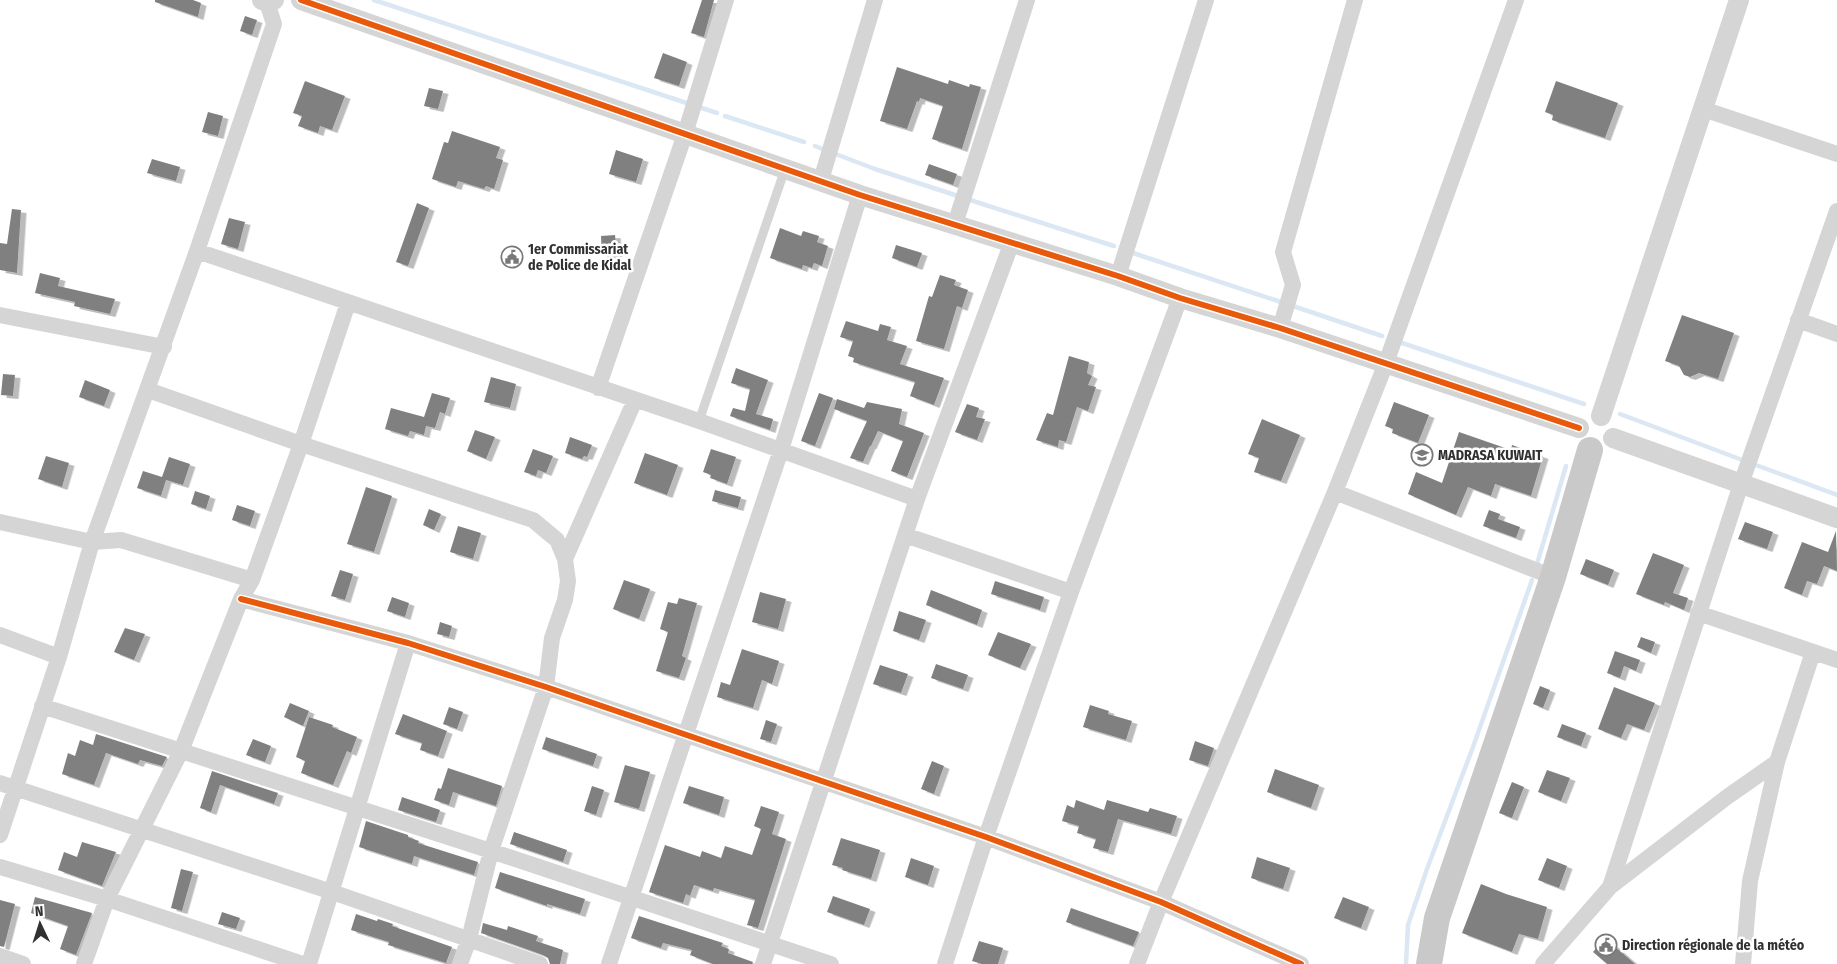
<svg xmlns="http://www.w3.org/2000/svg" width="1837" height="964" font-family="'Fira Sans Condensed',sans-serif">
<style>
.lines{fill:none;stroke-linecap:round;stroke-linejoin:round}
.stream{stroke:#dbe8f3;stroke-width:4.5}
.building{fill:#808080;filter:url(#shadow)}
.service{stroke:#d5d5d5;stroke-width:9}
.minor{stroke:#d5d5d5;stroke-width:16}
.tertiary{stroke:#d5d5d5;stroke-width:20}
.primary{stroke:#c9c9c9;stroke-width:26}
.cycleway-casing{stroke:#fff;stroke-width:9}
.cycleway{stroke:#e8590c;stroke-width:6}
.labels{text-anchor:middle;dominant-baseline:central;stroke-width:5;stroke-linejoin:round;paint-order:stroke}
.poi-label{font-size:14px;font-weight:bold;fill:#313131;stroke:#fff;text-anchor:start}
</style>
<defs>
<filter id="shadow"><feDropShadow dx="5.5" dy="3" stdDeviation="0" flood-color="#0004"/></filter>
</defs>
<rect width="100%" height="100%" fill="#fff"/>
<g class="lines">
<!-- stream -->
<path class="stream" d="M374,0L717,113
M725,116L804,142
M815,146L825,150
M833,153L875,169L958,196
M970,200L1114,246
M1133,253L1281,302
M1293,306L1382,336
M1399,342L1584,404
M1620,414L1745,461
M1753,464L1837,495
M1537,564L1566,466
M1406,964L1408,925L1427,869L1473,747L1532,580"/>
</g>
<!-- building -->
<path class="building" d="M155,0H193L201,3L198,17L155,2Z
M702,0H714L704,37L691,33Z
M245,16L257,20L252,35L240,31Z
M663,53L687,62L679,86L654,78Z
M897,67L948,84L949,80L969,87L970,84L981,87L962,149L932,139L943,106L920,98L919,102L917,101L907,129L880,121Z
M305,81L345,96L332,130L320,126L318,133L298,126L302,116L293,113Z
M1556,81L1618,103L1605,138L1552,120L1553,115L1545,112Z
M429,88L443,91L438,109L424,106Z
M208,112L223,116L218,136L202,132Z
M452,131L500,147L496,158L503,160L494,189L486,186L484,189L458,181L456,187L432,179L444,142L448,143Z
M616,150L643,159L636,182L609,174Z
M152,159L180,167L176,181L147,173Z
M929,164L957,174L953,185L925,175Z
M417,203L429,208L408,266L396,262Z
M12,209L21,210L17,273L0,270V243L7,244Z
M229,218L245,222L238,249L221,244Z
M780,228L801,236L803,231L819,236L817,242L828,246L822,266L814,263L812,268L803,265L802,269L770,258Z
M615,235L617,254L602,256L601,236Z
M896,245L922,253L917,267L892,258Z
M40,273L60,278L58,286L115,299L110,314L74,306L75,302L35,293Z
M940,275L956,280L954,285L968,290L962,308L957,306L944,349L916,341L929,296L932,297Z
M1682,315L1734,333L1718,379L1699,373L1690,377L1684,375L1679,366L1665,361Z
M846,321L878,331L880,324L891,327L887,340L907,346L900,364L944,378L934,405L910,396L915,382L853,362L854,358L848,356L853,341L840,337Z
M1069,356L1089,362L1087,373L1092,376L1088,385L1096,387L1088,411L1077,407L1066,442L1059,440L1058,447L1036,440L1047,413L1053,415Z
M736,368L768,380L756,414L773,419L770,430L730,416L733,408L745,411L750,389L731,383Z
M3,374L15,375L13,396L1,395Z
M491,377L516,384L510,408L484,402Z
M85,380L110,390L104,406L79,397Z
M432,393L450,398L445,414L440,412L435,428L426,426L424,435L410,431L408,436L385,429L391,408L424,417Z
M819,393L833,398L815,446L801,441Z
M837,399L864,408L867,402L902,409L899,424L924,433L907,477L891,471L903,441L878,431L871,446H870L863,462L850,458L867,421L834,409Z
M1394,402L1429,415L1418,443L1392,433L1393,429L1385,426Z
M967,404L979,408L976,417L985,419L977,440L955,432Z
M1262,419L1300,435L1281,481L1254,472L1259,458L1248,454Z
M475,430L495,437L486,459L467,451Z
M1459,432L1511,450L1512,445L1543,456L1531,496L1495,484L1491,496L1468,487L1456,515L1408,494L1416,472L1442,483Z
M570,437L592,445L587,457L584,456L582,459L565,453Z
M533,449L553,456L546,473L538,470L536,476L524,472Z
M711,449L736,457L727,484L710,478L711,475L703,472Z
M645,453L678,465L667,495L634,483Z
M46,456L69,463L62,487L38,479Z
M169,457L190,464L183,485L166,480L161,496L137,488L143,471L162,477Z
M366,487L392,496L374,552L347,544Z
M715,490L741,497L738,508L712,501Z
M195,491L210,496L206,509L191,504Z
M237,505L255,511L250,526L232,520Z
M429,509L441,514L434,530L423,525Z
M1489,510L1500,514L1498,519L1520,527L1516,538L1483,526Z
M1745,522L1773,532L1767,549L1738,539Z
M458,526L481,533L473,559L450,552Z
M1836,531L1837,571L1824,566L1817,584L1807,581L1802,595L1784,588L1802,542L1828,552Z
M1653,553L1684,565L1673,593L1688,598L1684,610L1665,602L1664,605L1636,594Z
M1586,559L1614,570L1608,585L1580,574Z
M340,570L353,574L345,600L331,596Z
M624,580L650,589L639,619L613,609Z
M995,581L1044,597L1040,610L991,594Z
M931,590L982,610L977,625L926,605Z
M760,592L786,599L778,629L752,622Z
M392,597L409,603L405,617L387,611Z
M679,598L697,603L682,656L686,658L679,678L656,671L668,632L660,629L668,602L677,604Z
M899,611L926,620L919,640L893,631Z
M440,622L452,626L449,637L437,634Z
M125,628L145,634L134,660L114,652Z
M998,632L1031,644L1020,668L988,655Z
M1641,637L1655,642L1651,653L1637,647Z
M742,649L779,661L772,684L762,680L753,708L717,697L721,682L730,685Z
M1615,651L1640,660L1636,671L1624,666L1620,678L1607,673Z
M936,664L968,675L963,689L931,678Z
M880,665L908,674L901,693L873,684Z
M1540,686L1550,690L1543,708L1533,704Z
M1614,687L1655,703L1644,730L1627,724L1621,738L1598,729Z
M290,703L309,711L303,726L284,717Z
M1090,705L1109,711L1108,714L1132,721L1126,740L1083,727Z
M449,707L463,712L457,729L443,724Z
M403,714L447,731L438,756L420,750L422,743L395,734Z
M309,717L333,725L332,727L357,737L351,753L347,751L333,785L301,773L305,761L296,757Z
M766,720L777,724L771,742L760,739Z
M1562,724L1586,733L1581,746L1557,737Z
M96,734L167,757L162,766L140,760L138,764L106,753L94,785L62,774L68,753L75,756L80,740L93,745Z
M546,737L597,754L593,766L542,749Z
M253,739L271,746L265,762L246,755Z
M1195,741L1214,748L1208,766L1189,760Z
M932,761L944,766L934,794L921,789Z
M625,765L650,772L639,809L614,802Z
M448,768L502,786L496,806L453,792L449,805L434,800L438,788L441,789Z
M1275,769L1319,785L1311,808L1267,792Z
M1547,770L1570,778L1561,801L1538,792Z
M212,771L278,793L274,804L220,785L211,812L200,808Z
M1512,782L1524,787L1512,818L1499,813Z
M592,786L604,790L596,815L584,811Z
M689,786L724,797L719,815L683,803Z
M402,797L440,810L436,822L398,810Z
M1076,800L1104,810L1107,800L1148,812L1150,808L1177,816L1171,834L1118,819L1108,852L1093,848L1096,839L1077,833L1079,826L1062,821L1067,805L1074,808Z
M761,806L779,812L772,834L786,839L758,928L747,925L755,900L753,899L714,888L713,891L694,885L690,896L686,894L683,903L649,892L665,845L700,857L702,851L721,858L725,846L752,855L761,829L754,826Z
M366,821L408,835V837L419,841L418,843L478,862L474,875L414,856L412,864L359,847Z
M514,832L567,850L563,862L510,844Z
M841,838L880,850L871,879L842,870L843,868L832,865Z
M82,842L116,852L102,886L58,870L64,852L77,857Z
M1257,857L1290,868L1283,889L1251,878Z
M911,858L934,866L928,885L905,877Z
M1547,858L1567,866L1559,888L1538,880Z
M181,869L193,872L182,911L171,908Z
M500,872L585,899L580,914L547,904V906L495,888Z
M1481,884L1506,894L1547,907L1538,939L1519,934L1512,952L1462,933Z
M833,896L870,909L864,925L827,912Z
M35,897L92,913L76,955L60,949L68,926L31,913Z
M1343,897L1369,907L1361,928L1334,918Z
M0,900L15,904L4,947L0,946Z
M1071,908L1139,932L1133,946L1066,922Z
M222,912L240,918L236,929L218,924Z
M356,914L377,921L378,919L393,924L392,926L452,947L446,963L388,945L389,942L351,930Z
M639,916L723,943L721,946L729,949L728,953L753,962L752,964H713L690,955L692,950L663,943L661,948L631,938Z
M483,923L507,930L508,926L538,936L536,941L563,950L560,964H550L548,958L543,955L481,933Z
M1605,938L1635,964H1607L1593,952Z
M979,941L1003,948L998,964H982L972,961Z"/>
<g class="lines">
<!-- service -->
<path class="service" d="M699,421L785,169"/>
<!-- minor -->
<path class="minor" d="M1703,109L1837,154
M821,180L875,0
M955,224L1027,0
M197,251L699,421L917,499
M1118,276L1206,0
M0,315L164,347
M1798,320L1837,334
M1280,328L1293,285L1283,252L1355,0
M598,388L685,134L726,0
M148,390L301,444L533,520L557,540L565,559
M1335,492L1553,577
M0,522L92,542L121,540L252,580
M905,535L1071,592
M241,599L408,643L546,687L986,837L1161,902L1301,964
M1698,613L1837,660
M0,635L59,657
M42,706L491,851L831,964
M0,783L332,892L540,964
M0,835L59,657L92,542L197,251L274,24L267,2
M0,867L107,899L303,964
M1610,887L1727,797L1777,762
M0,956L23,964
M84,964L107,899L181,751L241,599L252,580L301,444L348,303
M309,964L408,643
M460,964L469,939L491,851L546,687L552,638L565,600L568,581L565,559L635,400
M609,964L781,450L860,195
M763,964L917,499L1012,242
M945,964L986,837L1071,592L1180,298
M1137,964L1161,902L1335,492L1386,363L1516,0
M1543,964L1610,887L1741,484L1837,211
M1743,964L1750,881L1777,762L1813,652"/>
<!-- tertiary -->
<path class="tertiary" d="M262,0L267,2L274,0
M301,0L860,195L1118,276L1180,298L1280,328L1579,428
M1601,416L1739,0
M1613,438L1837,518"/>
<!-- primary -->
<path class="primary" d="M1429,964L1437,918L1553,577L1590,450"/>
<!-- cycleway casing -->
<g class="cycleway-casing">
<path id="cycleway" d="M301,0L860,195L1118,276L1180,298L1280,328L1579,428
M241,599L408,643L546,687L986,837L1161,902L1301,964"/>
</g>
<!-- cycleway -->
<use href="#cycleway" class="cycleway"/>
</g>
<!-- icons -->
<defs>
<g id="civic-ring" transform="scale(1.125)"><circle r="9.5" fill="#fff" stroke="#797979" stroke-width="1.5"/><path d="M-.6-6.5H3V-4.5H.6V-3L4-1V1h2V6H-6V1h2V-1L-.6-3ZM-1.2 2.5V6h2.4V2.5Z" fill="#797979"/></g>
<g id="school-ring" transform="scale(1.125)"><circle r="9.5" fill="#fff" stroke="#797979" stroke-width="1.5"/><path d="M0-5L7-2L0 1L-7-2ZM-4 1L0 2.5L4 1V4Q0 6-4 4Z" fill="#797979"/></g>
</defs>
<g fill-rule="evenodd">
<use href="#civic-ring" x="512" y="257"/>
<use href="#school-ring" x="1422" y="455"/>
<use href="#civic-ring" x="1606" y="945"/>
</g>
<g class="labels">
<!-- poi labels -->
<g class="poi-label">
<text x="528" y="249">1er Commissariat<tspan x="528" dy="16">de Police de Kidal</tspan></text>
<text x="1438" y="455">MADRASA KUWAIT</text>
<text x="1622" y="945">Direction régionale de la météo</text>
</g>
</g>
<!-- north arrow -->
<g transform="translate(40 924) rotate(356)" stroke="#ffffff" stroke-width="4" paint-order="stroke">
<path d="M0-4L9 19L0 12L-9 19Z" fill="#313131"/>
<text y="-8" font-size="14" font-weight="bold" text-anchor="middle" fill="#313131">N</text>
</g>
</svg>
